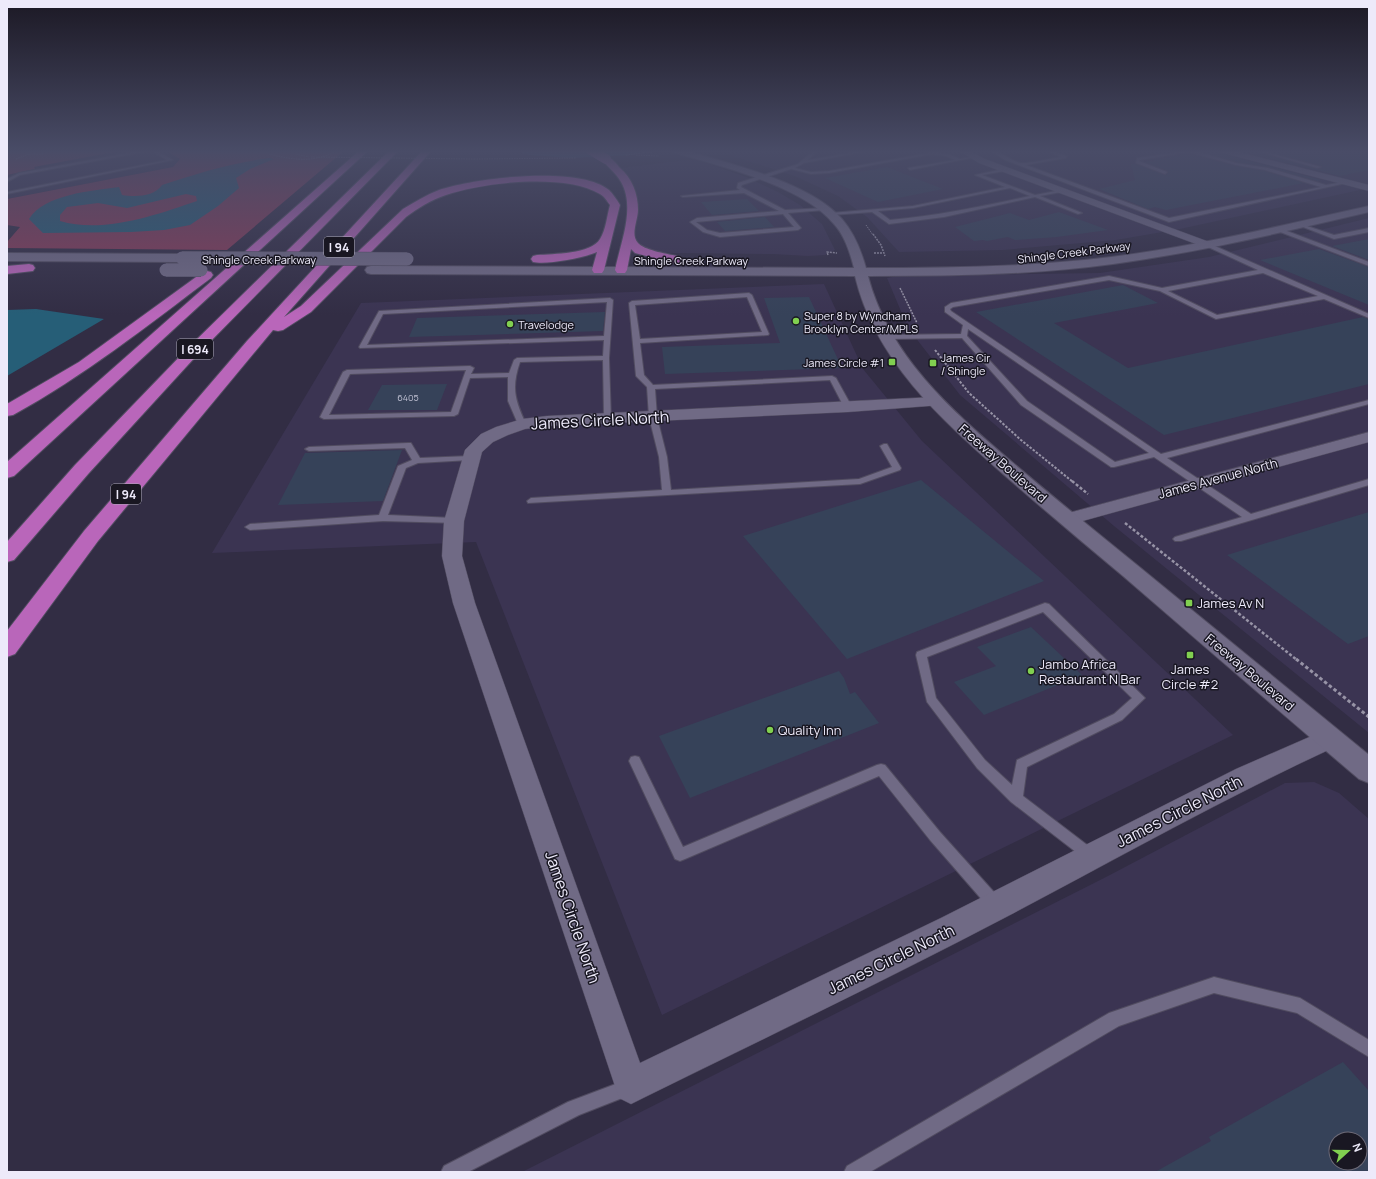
<svg xmlns="http://www.w3.org/2000/svg" width="1376" height="1179" font-family="Manrope,sans-serif">
<style>
.built{fill:#3b3452;fill-rule:evenodd}
.green{fill:#873b58}
.water{fill:#265e77;fill-rule:evenodd}
.lines{fill:none;stroke-linecap:round;stroke-linejoin:round}
.river{fill:#265e77;fill-rule:evenodd}
.building{fill:#364259;fill-rule:evenodd}
.service-casing{stroke:#514c60;stroke-width:2}
.minor-casing{stroke:#514c60;stroke-width:1}
.tertiary-casing{stroke:#514c60;stroke-width:2}
.motorway-casing{stroke:#514c60;stroke-width:2}
.path-far4{stroke:#9793a6;stroke-width:1;stroke-dasharray:1.5 1;stroke-linecap:butt}
.path-far3{stroke:#9793a6;stroke-width:1.5;stroke-dasharray:2 1;stroke-linecap:butt}
.path-far2{stroke:#9793a6;stroke-width:2;stroke-dasharray:2.5 1.5;stroke-linecap:butt}
.path-far1{stroke:#9793a6;stroke-width:2.5;stroke-dasharray:3 2;stroke-linecap:butt}
.path{stroke:#9793a6;stroke-width:3;stroke-dasharray:3.5 2.5;stroke-linecap:butt}
.service{fill:#706a85;fill-rule:evenodd}
.minor{fill:#706a85;fill-rule:evenodd}
.tertiary{fill:#706a85;fill-rule:evenodd}
.motorway{fill:#b966ba;fill-rule:evenodd}
.tertiary-bridge-casing{stroke:#514c60;stroke-width:14;stroke-linecap:butt}
.motorway-bridge-casing{stroke:#514c60;stroke-width:10;stroke-linecap:butt}
.path-bridge{stroke:#9793a6;stroke-width:1;stroke-dasharray:1.5 1;stroke-linecap:butt}
.tertiary-bridge{stroke:#706a85;stroke-width:13}
.motorway-bridge{stroke:#b966ba;stroke-width:10}
.poi-dot{fill:#81d050;stroke:#191722;stroke-width:1.5}
.labels{text-anchor:middle;dominant-baseline:central;stroke-width:3;stroke-linejoin:round;paint-order:stroke}
.far-number-label{font-size:9px;fill:#bfc0d2}
.far-street-label{font-size:11px;fill:#edeafa;stroke:#191722}
.far-poi-label{font-size:11px;fill:#edeafa;stroke:#191722;text-anchor:start}
.shield{fill:#191722;stroke:#adabb9;stroke-width:1}
.shield-label{font-size:12px;font-weight:bold;fill:#edeafa}
.street-label{font-size:13px;fill:#edeafa;stroke:#191722}
.poi-label{font-size:13px;fill:#edeafa;stroke:#191722;text-anchor:start}
.near-street-label{font-size:16px;fill:#edeafa;stroke:#191722}
</style>
<rect width="100%" height="100%" fill="#322d44"/>
<!-- built -->
<path class="built" d="M125,150H165L180,159L173,167L7,199V175L34,169V167Z
M733,150H1369V188L1180,229L1116,240L1003,250L899,252L867,217L838,196L797,177L727,154Z
M695,159L746,177L778,192L800,205L822,224L835,250L825,255L808,256L773,254L674,253L657,252L641,246L635,241L636,190L621,168Z
M1369,218V733L1114,526L960,395L908,328L887,278L897,276L1100,273L1209,257Z
M824,284L863,369L922,441L1233,735L662,1015L476,542L212,553L361,303Z
M1314,782L1339,793L1369,819V1172H522L1108,876L1285,783ZM1336,1139H1360V1163H1336Z"/>
<!-- green -->
<path class="green" d="M7,150H125L34,167L35,169L7,175Z
M165,150H345L227,250L7,248V242L20,227L7,225V199L173,167L180,159Z"/>
<!-- water -->
<path class="water" d="M269,158L274,159L250,169L236,178L239,188L218,206L190,225L164,230L131,232L43,233L29,219C45,194 91,191 119,187L122,195C135,197 154,197 162,185C198,173 232,163 269,158ZM186,194L196,196L197,201C156,215 103,234 60,221V215L67,207L98,203L127,208Z
M36,309L104,319L7,376V310Z"/>
<g class="lines">
<!-- river -->
<path class="river" d="M521,150H642L639,154L633,155L570,158L530,155L524,154Z"/>
</g>
<!-- building -->
<path class="building" d="M1197,150H1217L1219,153L1321,180L1317,181L1268,167L1236,162Z
M1236,150H1252L1253,151L1317,169L1321,168L1322,166L1264,150H1369V170L1340,176Z
M1189,154L1236,166L1265,171L1304,183L1166,210L1155,207L1148,209L1099,189L1135,180L1131,164H1135L1166,175L1168,172V171L1145,162Z
M887,167L943,189L878,202L825,178Z
M747,199L759,211L712,215L701,202Z
M1059,212L1108,230L1057,237L1015,240L1008,237L987,241L983,240L974,241L955,227L1010,213L1029,220Z
M765,217L774,227L725,231L717,222Z
M1369,239V260L1332,246Z
M1319,249L1369,267V305L1260,260Z
M1123,285L1158,303L1054,323L1128,368L1363,317L1369,319V384L1164,435L976,312Z
M809,297L842,368L665,374L662,347L780,343L764,298Z
M605,312L603,331L409,337L417,318Z
M447,384L437,410H368L382,385Z
M402,450L383,501L278,505L305,453Z
M921,480L1044,581L847,659L743,536Z
M1369,512V636L1348,644L1227,555Z
M1031,627L1082,675L984,715L954,682L996,666L977,647Z
M839,671L844,678L850,694L855,692L879,723L690,798L659,736Z
M1343,1062L1369,1091V1172H1155L1211,1141L1209,1137ZM1336,1139H1360V1163H1336Z"/>
<g class="lines">
<!-- service casing -->
<g class="service-casing">
<path id="service" d="M144,150H155L173,160L7,194V192L167,160L151,151L144,152L20,175L7,182V179L19,173Z
M814,150H818L808,160L866,150H873L804,163L795,168L811,172L829,171L933,152L948,154L960,159L974,156L976,157L910,170L908,168L955,160L946,156L933,154L829,173L811,174L791,169L742,185L741,187L785,210L826,208L824,210L788,213L801,228L798,230L720,237L703,232L690,222L697,218L779,211L744,193L683,197L681,196L740,190L737,188L738,183L798,164ZM783,214L794,227L720,233L707,230L696,222Z
M989,150C999,149 1010,161 1021,163C1028,164 1052,158 1061,157L1044,150H1049L1067,156L1066,158L1026,165L1169,218L1321,187L1265,170L1236,165L1188,152L1140,160L1139,161L1167,172L1165,174L1136,163L1137,158L1193,150L1236,163L1268,168L1326,185L1349,181L1351,182L1169,222L1005,160Z
M1253,150H1259L1321,167L1317,168Z
M1003,169L1005,171L982,175L1035,195L1061,190V192L1040,196L1082,213L1078,214L1035,197L944,217L889,224L872,212L831,215L829,214L831,213L913,206L1005,187L975,175ZM1010,188L1030,196C984,206 937,216 890,220L878,211L913,208Z
M1298,223L1334,235L1369,228V232L1334,239L1298,225Z
M1275,228H1279L1369,262V266L1275,230Z
M1208,243L1369,314V318L1324,299L1216,319L1160,291L1109,280L953,307L950,309L951,311L1161,454L1369,400V404L1167,458L1251,514L1369,479V485L1181,541H1175L1173,539L1175,537L1242,517L1154,457L1114,467H1111L1021,405L962,338L887,339L884,337L887,335L961,334L963,325L945,312V307L951,303L1109,276L1162,288L1258,270L1206,246L1205,245ZM1263,273L1318,296L1217,315L1168,291ZM968,329L1149,453L1115,462L1027,401L967,336Z
M749,293L752,295L769,334L768,335L640,343L644,375L653,385L832,376L836,378L852,407L848,409H845L830,380L655,389L657,417L667,457L671,490L859,479L892,467L880,446L884,444H887L901,468L900,470L860,484L528,503L527,501L531,498L662,490L659,457L649,417L647,387L636,376L629,303L632,301ZM747,297L762,332L640,339L635,305Z
M610,298L613,300L609,358L611,420H608L604,418L603,360L520,362C511,388 515,400 526,424L522,426L518,424L508,401V377L470,378L458,414L454,416L324,419L320,417L343,372L347,370L470,366L474,368L471,374L509,373L514,360L517,358L603,356L604,340L360,348L359,347L379,311ZM607,302L604,336L367,345L383,314ZM466,370L451,412L329,415L350,374Z
M408,443H411L420,458L470,456L474,458L470,460L418,463L406,468L388,515L454,518L457,519L459,521L457,523L383,521L250,530L245,527L250,524L379,515L398,466L412,460L405,448L309,451L305,449L309,447Z
M1045,603L1049,604L1145,698L1122,720L1027,767L1023,796L1095,851L1097,855L1095,859L1090,861L1085,859L1011,802L977,768L927,702L916,655L917,652ZM1043,612L1132,698L1114,714L1017,760L1012,785L985,760L936,698L927,657Z
M635,756L639,757L683,847L877,765L881,764L885,765L940,832L1001,900L1003,905L1001,910L996,912L991,910L930,840L879,776L685,859L680,861L675,859L629,761L631,757Z
M1214,977L1300,998L1369,1040V1057L1297,1013L1214,993L1119,1026L870,1172H844L847,1166L1109,1013Z
M629,1079L635,1081L637,1087L635,1093L579,1115L468,1172H441L444,1166L568,1102Z"/>
</g>
<!-- minor casing -->
<g class="minor-casing">
<path id="minor" d="M958,150H968L985,159L1212,243L1214,245L1212,247H1204L979,163Z
M1218,150H1231L1369,185V191L1219,152Z
M936,397L942,399L944,402L942,405L848,412L547,426L525,429L508,435L493,442L482,452L464,521L462,556L475,603L640,1063L941,918L1236,769L1330,728L1339,731L1343,738L1339,745C1226,797 1118,858 1008,916C888,979 765,1038 643,1098L631,1104L619,1098L453,603L442,556L444,521L465,450L481,434L496,427L522,419L547,416Z
M1369,432V442L1068,525L1061,523L1058,519L1061,515Z"/>
</g>
<!-- tertiary casing -->
<g class="tertiary-casing">
<path id="tertiary" d="M671,150H684C730,164 810,182 842,219C854,233 861,250 866,268C948,268 1030,267 1111,257C1198,246 1283,225 1369,206V212C1284,232 1200,252 1113,264C1032,275 950,276 868,276C889,356 951,410 1012,462C1053,497 1095,531 1137,565C1214,628 1292,692 1369,755V783L1359,779C1280,712 1202,644 1123,576C1082,542 1042,508 1002,473C940,418 875,360 855,276L371,274L367,273L365,270L367,267L371,266L854,268C850,253 845,236 834,224C802,185 719,166 672,152Z
M7,253L182,254L186,255L188,258L186,261L182,262L7,261Z"/>
</g>
<!-- motorway casing -->
<g class="motorway-casing">
<path id="motorway" d="M360,150H369L14,476L7,478V462Z
M390,150H399L198,354L89,473L14,560L7,562V542L75,465L188,348Z
M423,150H432L284,317L301,306L403,209C415,202 426,195 439,190C474,178 579,165 609,190C613,194 617,200 620,205L604,270L602,273H594L592,270L597,252C583,258 547,265 533,262L531,259L533,256L537,255C553,254 591,254 600,239C606,230 607,215 610,205C607,201 604,196 600,194C565,173 484,182 446,195C431,200 418,208 406,217L311,312L283,330L278,331L273,330L98,541L15,654L7,657V631L84,531L247,341Z
M606,156C612,158 616,163 620,168C632,178 638,194 638,210C638,220 630,235 638,243C645,251 670,254 681,257L683,260L681,263L677,264L635,253L631,249L627,270L625,273H617L615,270C620,244 636,208 621,182C616,173 608,167 601,159Z
M29,264L33,265L35,268L33,271L7,274V266Z
M207,271L211,272L213,275L211,278C147,326 84,376 13,415L7,416V404L79,362L203,272Z"/>
</g>
<!-- path-far4 -->
<path class="path-far4" d="M257,150C280,158 311,165 334,152L326,150
M301,150L297,151L296,154L309,157
M29,154H44
M626,155L659,151
M636,155L659,156
M16,159L29,154L27,150
M474,159L576,158
M866,225L873,235"/>
<!-- path-far3 -->
<path class="path-far3" d="M873,234L881,245L885,256
M874,253H883
M828,255L827,252L837,253
M900,288L917,323"/>
<!-- path-far2 -->
<path class="path-far2" d="M935,350L969,393L1021,440L1073,482"/>
<!-- path-far1 -->
<path class="path-far1" d="M1072,481L1088,494
M1125,523L1297,660"/>
<!-- path -->
<path class="path" d="M1296,659L1369,717"/>
<!-- service -->
<use href="#service" class="service"/>
<!-- minor -->
<use href="#minor" class="minor"/>
<!-- tertiary -->
<use href="#tertiary" class="tertiary"/>
<!-- motorway -->
<use href="#motorway" class="motorway"/>
<!-- tertiary-bridge casing -->
<g class="tertiary-bridge-casing">
<path id="tertiary-bridge" d="M182,258L407,259
M166,270H201"/>
</g>
<!-- motorway-bridge casing -->
<g class="motorway-bridge-casing">
<path id="motorway-bridge" d="M591,150L606,159"/>
</g>
<!-- path-bridge -->
<path class="path-bridge" d="M311,157L474,159"/>
<!-- tertiary-bridge -->
<use href="#tertiary-bridge" class="tertiary-bridge"/>
<!-- motorway-bridge -->
<use href="#motorway-bridge" class="motorway-bridge"/>
</g>
<!-- sky -->
<linearGradient id="sky" x2="0" y2="1"><stop stop-color="#1c1925"/><stop offset="0.48" stop-color="#494c67"/><stop offset="1" stop-color="#494c67" stop-opacity="0"/></linearGradient>
<rect width="1376" height="315" fill="url(#sky)"/>
<!-- markers -->
<g class="poi-dot">
<circle cx="796" cy="321" r="4"/>
<circle cx="510" cy="324" r="4"/>
<rect x="888" y="358" width="8" height="8" rx="2"/>
<rect x="929" y="359" width="8" height="8" rx="2"/>
<rect x="1185" y="599" width="8" height="8" rx="2"/>
<rect x="1186" y="651" width="8" height="8" rx="2"/>
<circle cx="1031" cy="671" r="4"/>
<circle cx="770" cy="730" r="4"/>
</g>
<g class="labels">
<!-- far-number labels -->
<g class="far-number-label">
<text x="408" y="397">6405</text>
</g>
<!-- far-street labels -->
<g class="far-street-label">
<text transform="translate(1074 252) rotate(-7)">Shingle Creek Parkway</text>
<text x="259" y="259">Shingle Creek Parkway</text>
<text x="691" y="260">Shingle Creek Parkway</text>
</g>
<!-- far-poi labels -->
<g class="far-poi-label">
<text x="804" y="315">Super 8 by Wyndham<tspan x="804" dy="13">Brooklyn Center/MPLS</tspan></text>
<text x="518" y="324">Travelodge</text>
<text x="941" y="357">James Cir<tspan x="941" dy="13">/ Shingle</tspan></text>
<text x="884" y="362" text-anchor="end">James Circle #1</text>
</g>
<!-- shield labels -->
<g class="shield">
<rect x="324" y="237" width="30" height="20" rx="3"/>
<rect x="177" y="339" width="36" height="20" rx="3"/>
<rect x="111" y="484" width="30" height="20" rx="3"/>
</g>
<g class="shield-label">
<text x="339" y="247">I 94</text>
<text x="195" y="349">I 694</text>
<text x="126" y="494">I 94</text>
</g>
<!-- street labels -->
<g class="street-label">
<text transform="translate(1003 463) rotate(41)">Freeway Boulevard</text>
<text transform="translate(1218 478) rotate(-15)">James Avenue North</text>
<text transform="translate(1250 672) rotate(40)">Freeway Boulevard</text>
</g>
<!-- poi labels -->
<g class="poi-label">
<text x="1197" y="603">James Av N</text>
<text x="1039" y="664">Jambo Africa<tspan x="1039" dy="15">Restaurant N Bar</tspan></text>
<text x="1190" y="669" text-anchor="middle">James<tspan x="1190" dy="15">Circle #2</tspan></text>
<text x="778" y="730">Quality Inn</text>
</g>
<!-- near-street labels -->
<g class="near-street-label">
<text transform="translate(600 420) rotate(-3)">James Circle North</text>
<text transform="translate(1179 811) rotate(-27)">James Circle North</text>
<text transform="translate(573 917) rotate(71)">James Circle North</text>
<text transform="translate(891 959) rotate(-26)">James Circle North</text>
</g>
</g>
<!-- border -->
<rect width="1376" height="1179" fill="none" stroke="#edeafa" stroke-width="16"/>
<!-- north arrow -->
<g transform="translate(1348 1151) rotate(69)"><circle r="19" fill="#191722" stroke="#6e6b78"/>
<path d="M0-3L7 15L0 10L-7 15Z" fill="#81d050"/>
<text y="-6" font-size="11" font-weight="bold" text-anchor="middle" fill="#edeafa">N</text>
</g>
</svg>
